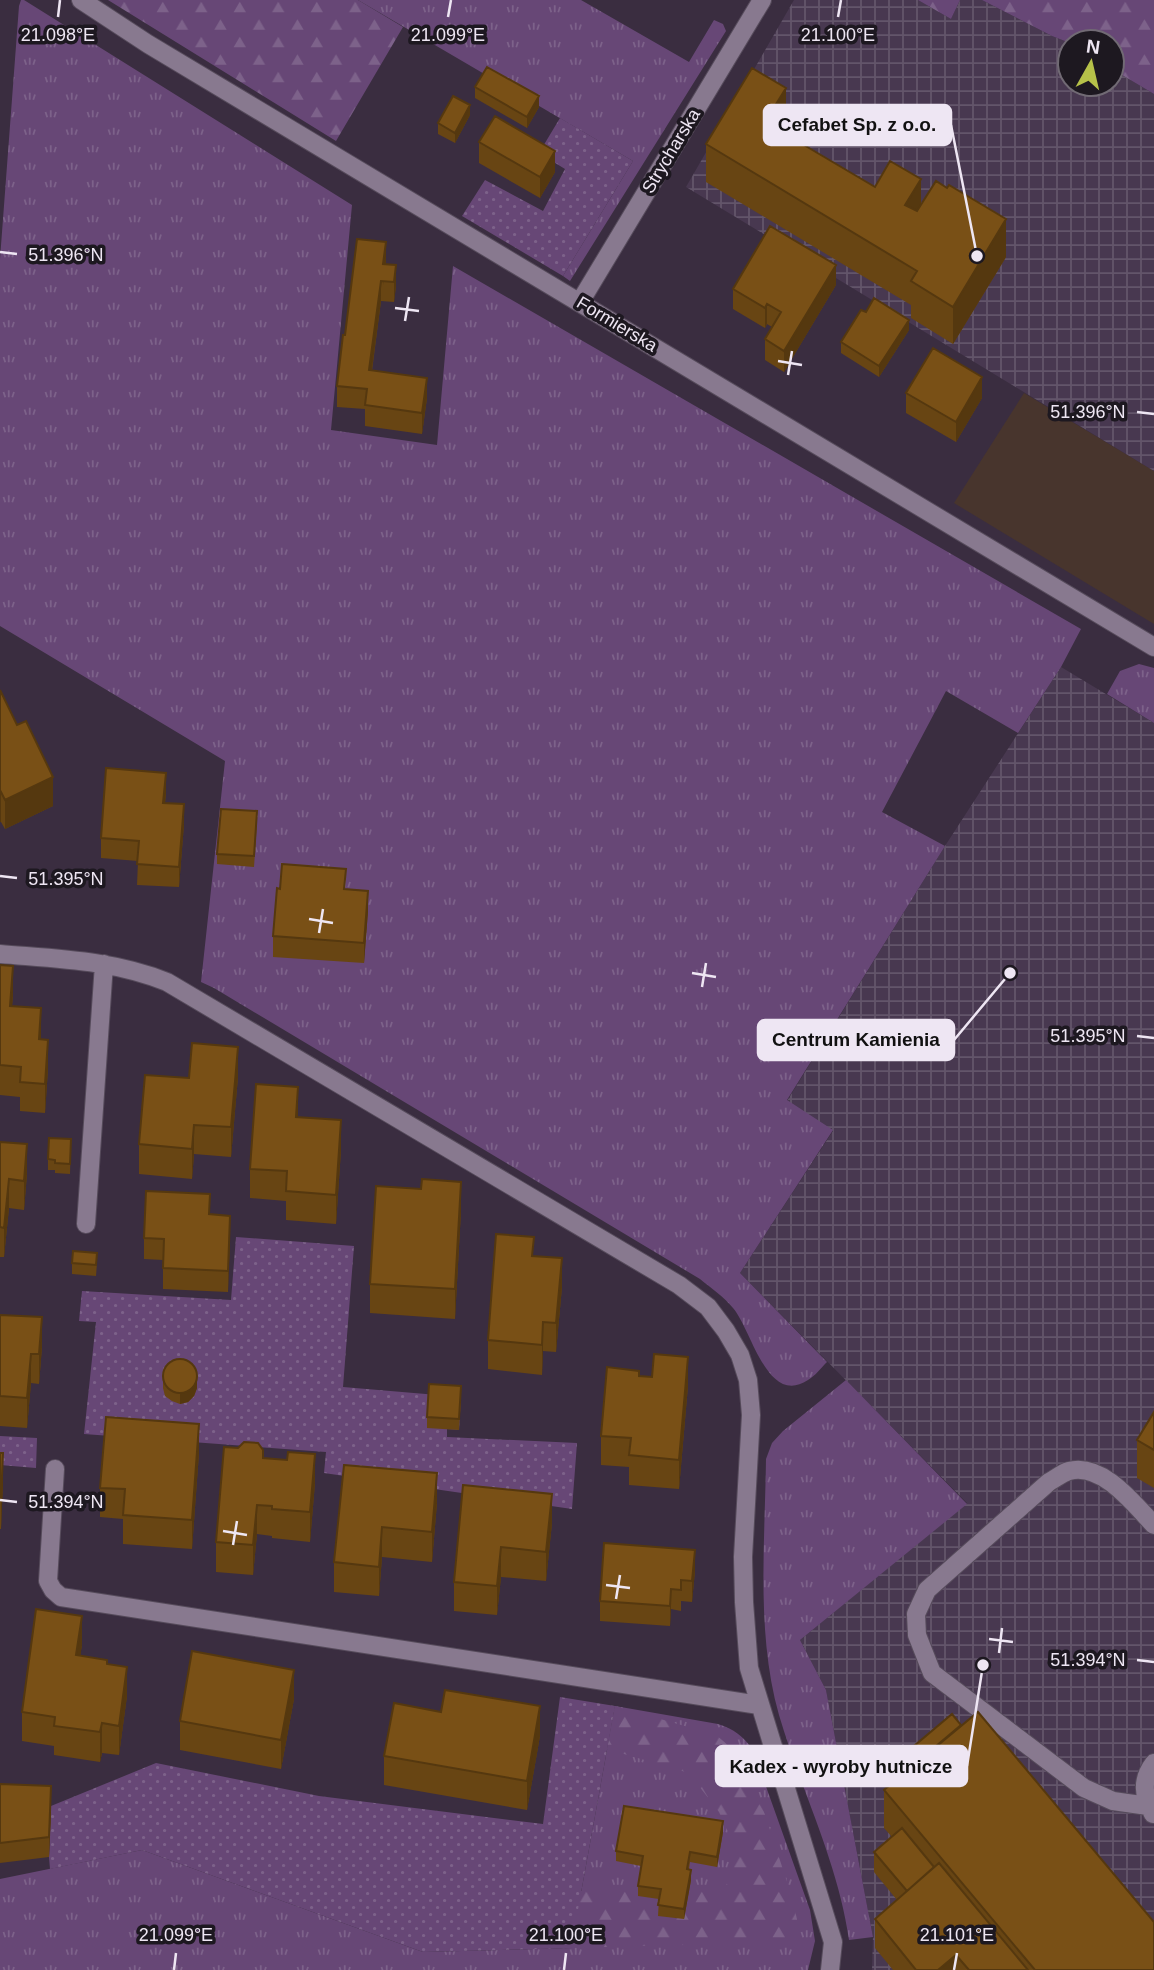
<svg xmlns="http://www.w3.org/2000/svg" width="1154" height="1970" font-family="Arial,sans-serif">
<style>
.commercial{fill:#48352d}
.industrial{fill:url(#industrial-grid)}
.grass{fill:url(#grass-tufts)}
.forest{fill:url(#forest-firs)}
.garden{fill:url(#garden-dots)}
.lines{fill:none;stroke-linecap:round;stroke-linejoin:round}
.minor-casing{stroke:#564b5b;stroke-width:20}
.minor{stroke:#88798f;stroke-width:18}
.wall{fill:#684513}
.shaded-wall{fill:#55380f}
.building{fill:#795016;stroke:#55380f;stroke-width:2}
.ticks{fill:none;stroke:#eee6f3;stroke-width:2.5}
.labels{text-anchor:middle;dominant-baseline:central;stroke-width:7;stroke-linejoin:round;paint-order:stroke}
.street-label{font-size:18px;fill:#eee6f3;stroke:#1d1820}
.ticks-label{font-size:18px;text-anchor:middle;fill:#eee6f3;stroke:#1d1820;stroke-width:7;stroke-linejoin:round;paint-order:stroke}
.leader{fill:none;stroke:#eee6f3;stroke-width:2.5}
.callout-dot{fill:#eee6f3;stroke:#1d1820;stroke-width:2.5}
.callout{fill:#eee6f3;stroke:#eee6f3;stroke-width:2.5}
.callout-label{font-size:19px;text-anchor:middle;font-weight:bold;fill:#111}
</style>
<defs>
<pattern id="industrial-grid" width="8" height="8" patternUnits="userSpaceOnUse" patternTransform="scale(1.75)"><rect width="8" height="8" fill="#483850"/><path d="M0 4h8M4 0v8" fill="none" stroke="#63556a"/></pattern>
<pattern id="grass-tufts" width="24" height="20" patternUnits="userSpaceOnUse" patternTransform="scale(1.75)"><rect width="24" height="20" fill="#674776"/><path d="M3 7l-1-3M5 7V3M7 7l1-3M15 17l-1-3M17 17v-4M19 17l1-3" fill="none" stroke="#7d628a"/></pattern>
<pattern id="forest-firs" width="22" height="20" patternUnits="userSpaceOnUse" patternTransform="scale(1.75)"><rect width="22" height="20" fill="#674776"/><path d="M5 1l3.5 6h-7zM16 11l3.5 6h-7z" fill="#7d628a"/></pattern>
<pattern id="garden-dots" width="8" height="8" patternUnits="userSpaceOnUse" patternTransform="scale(1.75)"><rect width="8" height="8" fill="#674776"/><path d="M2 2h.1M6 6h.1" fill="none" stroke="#7d628a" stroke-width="1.8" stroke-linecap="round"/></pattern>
</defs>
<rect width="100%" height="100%" fill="#3a2d40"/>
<!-- commercial -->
<path class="commercial" d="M1024,393L1154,471V624L954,503Z"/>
<!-- industrial -->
<path class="industrial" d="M794,0H918L951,19L960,0H982L1052,36L1070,43V84H1112V69L1154,94V471L686,187Z
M1061,667L1154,723V1970H872L873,1937L826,1690L800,1640L967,1503L740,1273L833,1131L787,1101L945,846Z"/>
<!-- grass -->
<path class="grass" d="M21,0H24L352,205L331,430L437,445L453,266L1081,629L1061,667L1018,733L946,691L882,812L945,846L787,1100L833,1130L740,1273L827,1362C821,1368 815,1376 808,1380C767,1407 752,1330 733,1308C724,1297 711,1288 700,1279L214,988L201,982L225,761L0,626V259L19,6Z
M358,0H581L689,62L714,20L723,24L726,31L570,281L563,276L633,161Z
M1139,664L1154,668V723L1107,694L1120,671Z
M846,1380L967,1504L800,1640L826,1690L873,1937L849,1940C838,1862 801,1790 779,1715C756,1633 765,1544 766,1459L772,1443L783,1431Z
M615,1706L718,1724C734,1729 743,1736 753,1750L810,1910L815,1941L808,1970H0V1879L142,1850L423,1952L571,1948Z"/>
<!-- forest -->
<path class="forest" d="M108,0H358L403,27L336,141Z
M918,0H960L951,19Z
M982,0H1154V94L1112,69V42H1070V43L1052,36Z
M615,1706L716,1735L735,1751L753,1778L792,1897L802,1942L524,1949L526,1929L545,1900L581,1891H701L726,1885L733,1874L735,1847L719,1812L689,1773L607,1749Z"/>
<!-- garden -->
<path class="garden" d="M560,118L633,161L563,276L462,216L485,180L543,211L565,169L539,153Z
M236,1237L354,1246L343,1387L461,1397L459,1430L447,1429V1437L577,1443L572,1509L324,1473L326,1452L84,1434L96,1322L79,1321L82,1291L231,1300Z
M0,1436L37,1438L36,1468L0,1465Z
M560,1697L615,1706L571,1948L423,1952L142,1850L50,1869L49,1857L51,1806L156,1763L319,1796L543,1824Z"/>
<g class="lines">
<!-- minor casing -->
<g class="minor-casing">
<path id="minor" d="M81,0L148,44L1154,647
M580,302L762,0
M0,954C58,959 112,960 167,982L679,1285L708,1307L726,1331L740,1355L748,1380L751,1415L743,1557L744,1602L749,1668L833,1942L830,1970
M86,1224L104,964
M55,1469L48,1581L53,1590L61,1597L759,1705
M1148,1806L1113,1801L1084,1788L932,1673L917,1635L916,1614L927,1590L1049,1482C1055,1479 1062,1473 1069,1471C1102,1462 1134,1504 1154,1525
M1153,1814C1143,1795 1141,1780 1154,1763"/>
</g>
<!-- minor -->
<use href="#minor" class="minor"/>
</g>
<!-- wall -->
<path class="wall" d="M475,87L539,107L527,128L475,98Z
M470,115L455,143L438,134V123Z
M786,125L782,132L875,187L921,205L1006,257L953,344L911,318V305L706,182V144Z
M479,142L555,172L540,198L479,163Z
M386,265L396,286L394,302L381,301L372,371L427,398L422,434L365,426V409L337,407V386L345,335Z
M836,285L784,372L765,360V339L772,327L767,324L765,328L733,309V289Z
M909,330L879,377L841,353V342Z
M906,393L982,398L956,442L906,413Z
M0,690L53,806L5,829L1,822Z
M166,793L165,803L184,824L179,887L137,885L138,861L101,858V838Z
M257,822L254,867L217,864V854Z
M346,889L368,911L364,963L273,957V936Z
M0,965L13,995L12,1006L41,1039L48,1069L45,1113L20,1111V1097L0,1095Z
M238,1077L231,1157L194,1154L192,1179L139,1174V1144L189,1078Z
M298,1117L341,1150L336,1224L286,1220V1201L250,1198V1169Z
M71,1139L70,1174L55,1173V1170H48V1159Z
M0,1142L27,1174L24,1210L9,1208L4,1257H0Z
M461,1211L455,1319L370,1313V1284Z
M210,1214L230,1236L228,1292L163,1289V1260L144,1259V1238Z
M534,1256L562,1287L556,1352L543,1351L542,1375L488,1369V1340Z
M72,1263H97L96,1276L72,1274Z
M0,1315L42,1347L39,1384L31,1383L27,1428L0,1426Z
M639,1376L688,1386L679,1489L629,1485V1467L601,1465V1436Z
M163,1378L197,1388L194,1396L188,1402L180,1404L172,1401L165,1396L163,1388Z
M461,1397L459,1430L427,1428V1417Z
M1154,1412V1488L1137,1478V1440Z
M0,1453L3,1482L1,1529H0Z
M199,1453L192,1549L123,1544V1519L100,1517V1488Z
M263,1458L315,1483L310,1542L272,1538V1536L257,1534L253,1575L216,1572V1542Z
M344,1465L437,1503L432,1562L382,1557L379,1596L334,1592V1562Z
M463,1485L552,1523L546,1581L501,1577L497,1615L454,1611V1582Z
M695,1571L692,1602L681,1601V1611L671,1609L670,1626L600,1621V1601Z
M82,1645L80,1656L107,1664L127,1696L119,1755L102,1753L100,1762L54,1755V1746L22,1741V1712Z
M294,1699L281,1769L180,1750V1721Z
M540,1736L527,1810L384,1785V1756Z
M901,1757L1154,1970H893L875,1948V1919L897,1900L874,1872V1852L892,1837L884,1828V1790L901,1776Z
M0,1784L51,1806L49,1857L0,1863Z
M723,1832L717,1867L690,1862L689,1869L691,1880L684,1919L658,1916L659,1899L638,1896V1886L641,1866L616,1861V1851Z"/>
<!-- shaded-wall -->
<path class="shaded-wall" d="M786,88V125L765,160V122Z
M539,96V107L527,128V117Z
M470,105V115L455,143V133Z
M555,151V172L540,198V177Z
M921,179V216L905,205Z
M1006,219V257L953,344V307Z
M386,242V263L383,285V264Z
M396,265V286L394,302V282Z
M836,265V285L784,372V351Z
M381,281V301L369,391V370Z
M767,304V324L765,328V308Z
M909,320V330L879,377V366Z
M982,377V398L956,442V422Z
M427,378V398L422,434V413Z
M166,773V793L163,823V803Z
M53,777V806L5,829V800Z
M1,792V822H0V793Z
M184,804V824L179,887V867Z
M368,891V911L364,963V943Z
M13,966V995L10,1035V1006Z
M41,1008V1038L39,1069V1039Z
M48,1040V1069L45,1113V1084Z
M238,1047V1077L231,1157V1127Z
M298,1087V1116L296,1147V1117Z
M341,1120V1150L336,1224V1195Z
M194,1125V1154L192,1179V1149Z
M27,1144V1174L24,1210V1181Z
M9,1179V1208L4,1257V1228Z
M461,1182V1211L455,1319V1289Z
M230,1216V1236L228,1292V1271Z
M562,1258V1287L556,1352V1323Z
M42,1317V1347L39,1384V1354Z
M543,1322V1351L542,1375V1345Z
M31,1354V1383L27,1428V1398Z
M688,1357V1386L679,1489V1460Z
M197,1377V1388L194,1396L188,1402L180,1404V1393Z
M199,1424V1453L192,1549V1520Z
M3,1453V1482L1,1529V1499Z
M315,1454V1483L310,1542V1512Z
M437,1473V1503L432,1562V1532Z
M552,1494V1523L546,1581V1552Z
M257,1505V1534L253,1575V1545Z
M382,1527V1557L379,1596V1567Z
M501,1547V1577L497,1615V1586Z
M695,1550V1571L692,1602V1581Z
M671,1589V1609L670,1626V1606Z
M82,1616V1645L76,1685V1655Z
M127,1667V1696L119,1755V1726Z
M294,1670V1699L281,1769V1740Z
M540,1706V1736L527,1810V1781Z
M102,1723V1753L100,1762V1732Z
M51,1786V1806L49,1857V1837Z
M723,1821V1832L717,1867V1857Z
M691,1870V1880L684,1919V1909Z
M956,1955V1970H938Z"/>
<!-- building -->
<path class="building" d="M487,67L539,96L527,117L475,87Z
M752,68L786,88L765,122L875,187L890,161L921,179L905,205L917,211L936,181L947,188L949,185L1006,219L953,307L911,281L917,271L706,144Z
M453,96L470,105L455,133L438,123Z
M495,116L555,151L540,177L479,142Z
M770,226L836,265L784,351L765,339L781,312L767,304L765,308L733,289Z
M357,239L386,242L383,264L396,265L394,282L381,281L369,370L427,378L422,413L365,405L367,389L337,386L343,335H345Z
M874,298L909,320L879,366L841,342L861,310L866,312Z
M933,348L982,377L956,422L906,393Z
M0,690L17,725L26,721L53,777L5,800L1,792L0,793Z
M106,768L166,773L163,803L184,804L179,867L137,864L139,841L101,838Z
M221,809L257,811L254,856L217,854Z
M282,864L346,869L344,889L368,891L364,943L273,936L277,888L280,889Z
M0,965L13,966L10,1006L41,1008L39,1039L48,1040L45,1084L20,1082L21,1067L0,1065Z
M192,1043L238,1047L231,1127L194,1125L192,1149L139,1144L145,1075L189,1078Z
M256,1084L298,1087L296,1117L341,1120L336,1195L286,1191L287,1171L250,1169Z
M49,1138L71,1139L70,1164L55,1163V1160L48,1159Z
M0,1142L27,1144L24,1181L9,1179L4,1228L0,1227Z
M422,1179L461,1182L455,1289L370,1284L376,1186L421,1189Z
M146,1191L210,1194L209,1214L230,1216L228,1271L163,1268L164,1239L144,1238Z
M496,1234L534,1237L532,1256L562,1258L556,1323L543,1322L542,1345L488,1340Z
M73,1251L97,1253L96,1265L72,1263Z
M0,1315L42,1317L39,1354H31L27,1398L0,1396Z
M654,1354L688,1357L679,1460L629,1455L631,1438L601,1436L607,1367L639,1371V1376L652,1377Z
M163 1376a17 17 0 1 1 34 0a17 17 0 1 1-34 0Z
M429,1384L461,1386L459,1419L427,1417Z
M1154,1412V1450L1137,1440Z
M106,1417L199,1424L192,1520L123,1515L125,1489L100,1488Z
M244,1442L258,1443L263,1450V1458L287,1460L288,1452L315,1454L310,1512L272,1509V1506L257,1505L253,1545L216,1542L224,1447L238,1448Z
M0,1453H3L1,1499H0Z
M344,1465L437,1473L432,1532L382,1527L379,1567L334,1562Z
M463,1485L552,1494L546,1552L501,1547L497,1586L454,1582Z
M604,1543L695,1550L692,1581L681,1580V1590L671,1589L670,1606L600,1601Z
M36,1609L82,1616L76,1655L107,1660V1664L127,1667L119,1726L102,1723L100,1732L54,1726L55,1717L22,1712Z
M192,1651L294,1670L281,1740L180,1721Z
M445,1690L540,1706L527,1781L384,1756L394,1703L441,1712Z
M978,1712L1154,1922V1970H1035L884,1790Z
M952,1714L961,1725L910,1768L901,1757Z
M0,1784L51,1786L49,1837L0,1843Z
M624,1806L723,1821L717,1857L690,1852L687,1869L691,1870L684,1909L658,1905L661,1889L638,1886L643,1856L616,1851Z
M902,1828L934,1867L907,1891L874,1852Z
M939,1863L1028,1970H969L956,1955L938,1970H916L875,1919Z"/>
<!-- ticks -->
<path class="ticks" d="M58,17L60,0M448,17L451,0M838,17L841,0M0,252L17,254M395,308L419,311M405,321L409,297M778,361L802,365M788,375L792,351M1137,412L1154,414M0,876L17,878M309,919L333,923M319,933L323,909M692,973L716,977M702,987L706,963M1137,1036L1154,1038M0,1500L17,1502M223,1531L247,1535M233,1545L237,1521M606,1585L630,1588M616,1599L620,1575M989,1639L1013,1642M999,1653L1002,1628M1137,1660L1154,1662M174,1970L176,1953M564,1970L566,1953M954,1970L957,1953"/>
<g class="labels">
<!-- street labels -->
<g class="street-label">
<text transform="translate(671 151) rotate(-59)">Strycharska</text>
<text transform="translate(617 324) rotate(31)">Formierska</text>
</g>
</g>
<g class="ticks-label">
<text x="58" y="41">21.098°E</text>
<text x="448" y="41">21.099°E</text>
<text x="838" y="41">21.100°E</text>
<text x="66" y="261">51.396°N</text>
<text x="1088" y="418">51.396°N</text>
<text x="66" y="885">51.395°N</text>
<text x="1088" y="1042">51.395°N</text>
<text x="66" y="1508">51.394°N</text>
<text x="1088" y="1666">51.394°N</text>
<text x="176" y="1941">21.099°E</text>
<text x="566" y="1941">21.100°E</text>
<text x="957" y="1941">21.101°E</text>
</g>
<!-- callouts -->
<path class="leader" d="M977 256L951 125M1010 973L954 1040M983 1665L967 1766"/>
<g class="callout-dot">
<circle cx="977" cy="256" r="7"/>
<circle cx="1010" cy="973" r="7"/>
<circle cx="983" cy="1665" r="7"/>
</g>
<g class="callout">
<rect x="764" y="105" width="187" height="40" rx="7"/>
<rect x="758" y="1020" width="196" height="40" rx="7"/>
<rect x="716" y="1746" width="251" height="40" rx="7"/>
</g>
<g class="callout-label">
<text x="857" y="131">Cefabet Sp. z o.o.</text>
<text x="856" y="1046">Centrum Kamienia</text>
<text x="841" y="1773">Kadex - wyroby hutnicze</text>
</g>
<!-- north arrow -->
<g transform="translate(1091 63) rotate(8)"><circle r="33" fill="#1d1820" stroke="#716a74" stroke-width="2"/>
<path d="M0-5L12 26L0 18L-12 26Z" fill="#b6c149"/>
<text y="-10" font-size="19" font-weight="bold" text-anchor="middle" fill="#eee6f3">N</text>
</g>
</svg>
